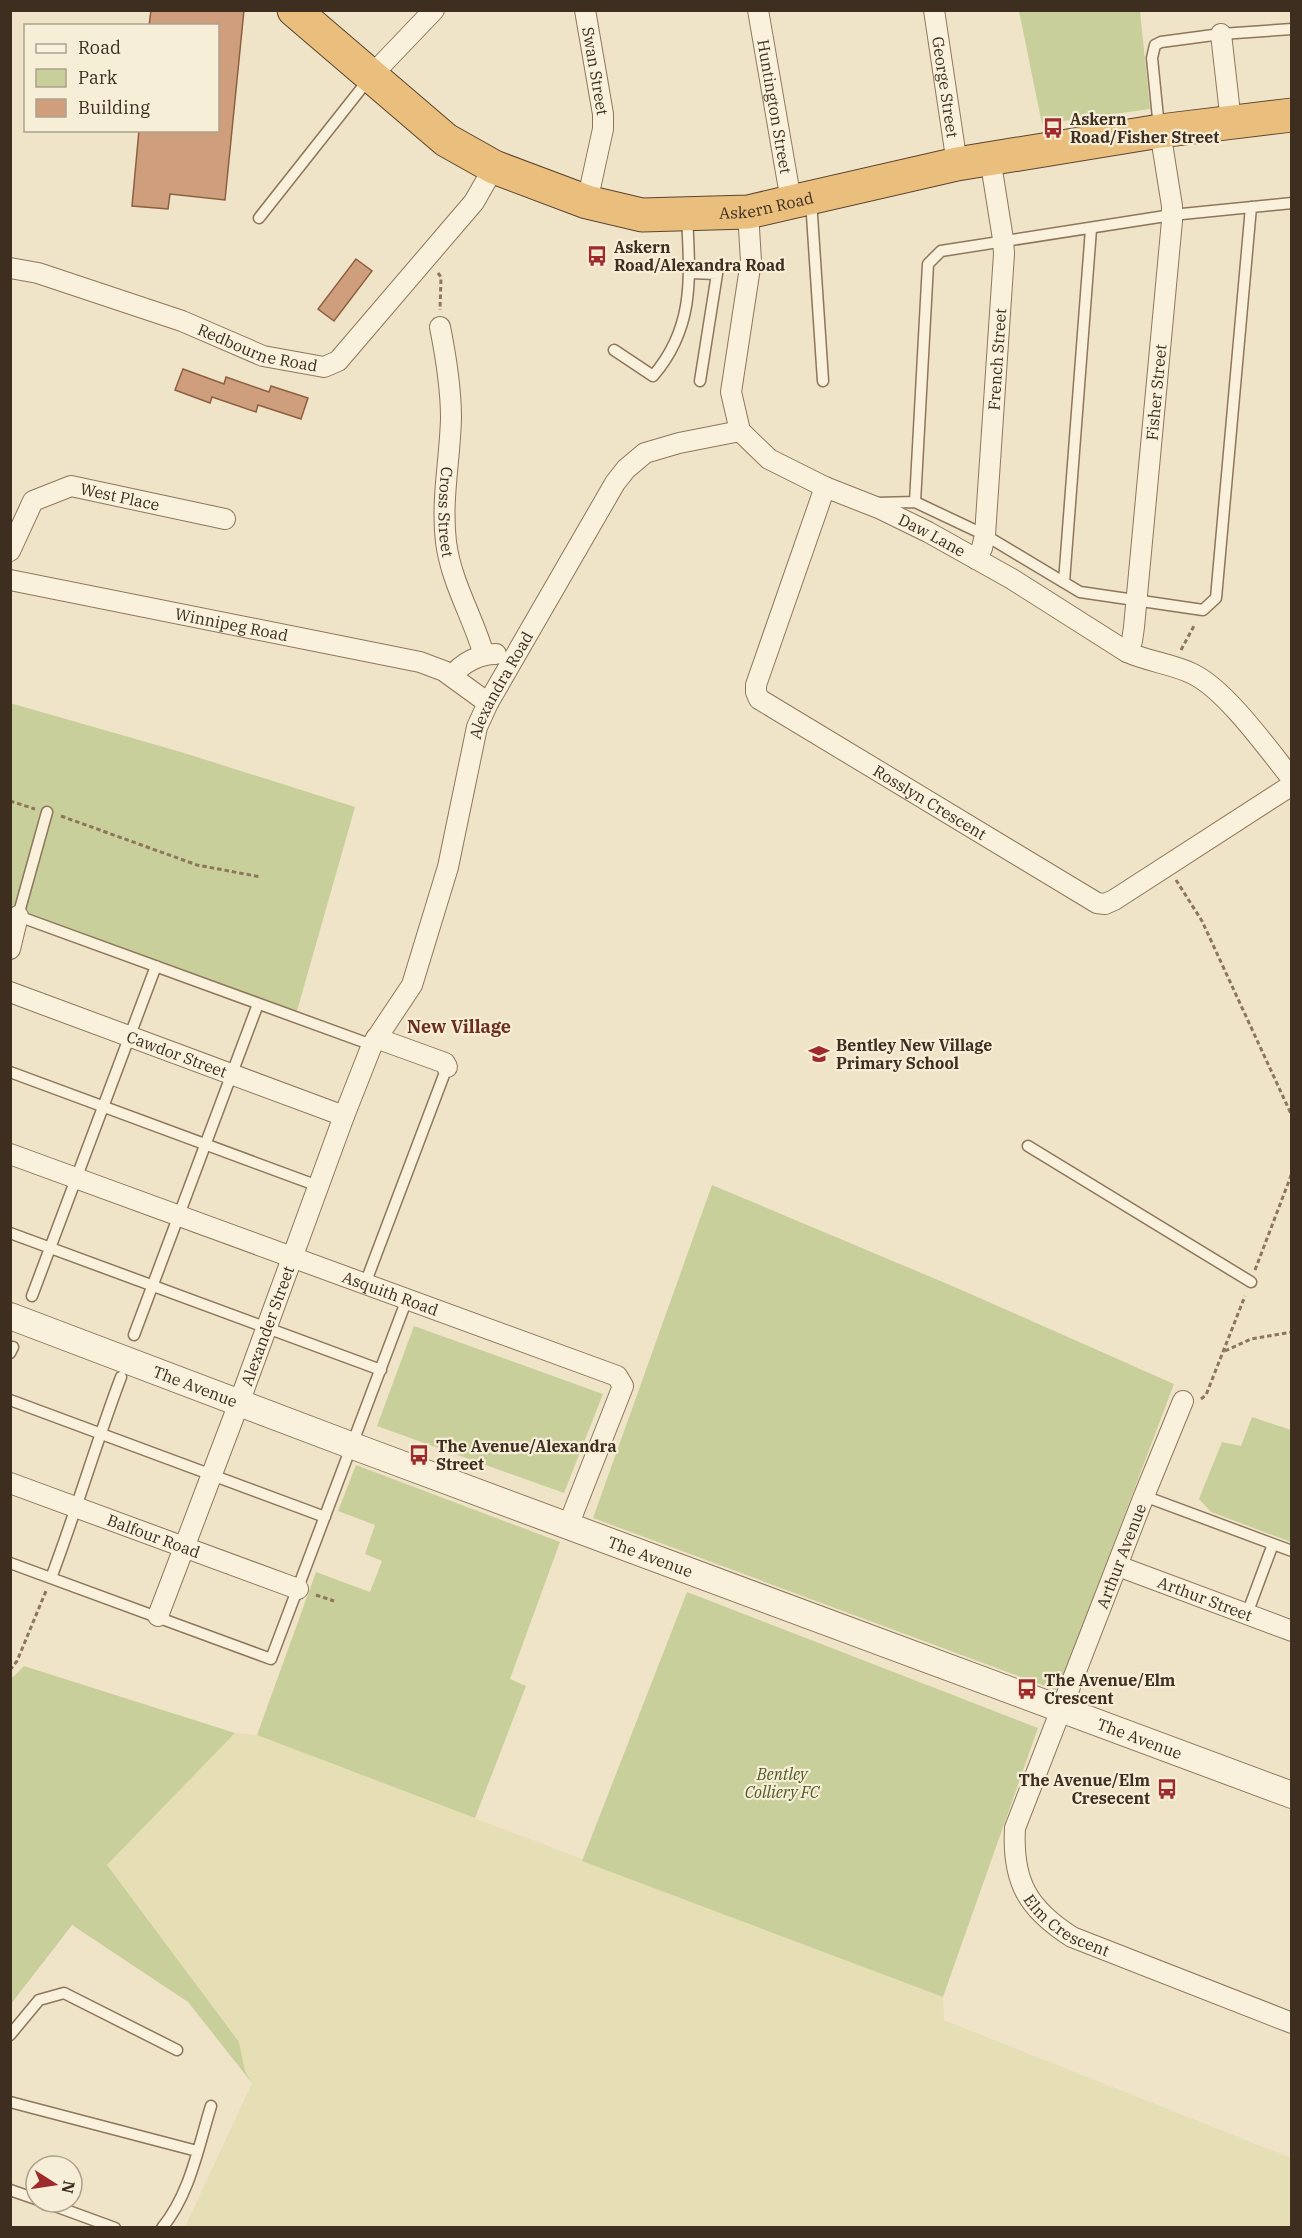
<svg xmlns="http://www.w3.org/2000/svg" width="1302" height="2238" font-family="'IBM Plex Serif',serif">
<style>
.farmland{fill:#e6deb5}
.green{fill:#c9cf9b}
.building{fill:#cf9f7d;stroke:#8d5f41;stroke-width:1.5}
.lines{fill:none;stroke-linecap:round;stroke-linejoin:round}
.service-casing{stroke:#8d765c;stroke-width:13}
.minor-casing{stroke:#8d765c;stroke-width:22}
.tertiary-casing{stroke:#8d765c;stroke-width:28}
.trunk-casing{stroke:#5b4430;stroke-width:35}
.path{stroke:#8d765c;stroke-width:3;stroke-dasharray:4.5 3;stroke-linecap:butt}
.service{stroke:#faf1dc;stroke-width:10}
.minor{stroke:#faf1dc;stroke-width:20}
.tertiary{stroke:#faf1dc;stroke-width:26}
.trunk{stroke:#eabe7c;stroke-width:33}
.labels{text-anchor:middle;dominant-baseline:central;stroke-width:4.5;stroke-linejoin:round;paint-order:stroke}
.street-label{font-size:16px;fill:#3d2e20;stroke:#f7eed8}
.poi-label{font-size:16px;font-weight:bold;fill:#3d2e20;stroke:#f7eed8;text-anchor:start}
.park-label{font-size:16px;font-style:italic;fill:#4d5a26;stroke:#f7eed8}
.neighbourhood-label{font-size:18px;font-weight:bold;fill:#6b2e1e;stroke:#f7eed8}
</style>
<rect width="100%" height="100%" fill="#f0e4c8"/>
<!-- farmland -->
<path class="farmland" d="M235,1733L257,1735L943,1997L944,2020L1291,2158V2227H185L252,2083L245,2071L239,2042L107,1865Z"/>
<!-- green -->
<path class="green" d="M1019,11H1140L1150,109L1042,124Z
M10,703L181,752L355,807L297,1011L11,909Z
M712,1185L957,1288L1174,1384L1058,1691L593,1518Z
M414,1326L603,1394L564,1493L377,1426Z
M1252,1417L1291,1430V1542L1211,1512L1199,1499L1222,1442L1241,1446Z
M356,1465L560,1542L510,1679L526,1686L475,1818L257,1735L316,1572L370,1592L382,1561L365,1554L375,1525L338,1511Z
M687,1592L1038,1728L943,1997L582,1861Z
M24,1666L235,1733L107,1865L239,2042L245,2071L252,2083L188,2002L72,1925L11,2004L10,1680Z"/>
<!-- building -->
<path class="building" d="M151,10H244L225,200L170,194L168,209L132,206L139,130H218V26H149Z
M356,259L372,271L334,321L318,309Z
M183,369L224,384L226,377L269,392L271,386L308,398L301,419L258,405L256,412L212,397L210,403L175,390Z"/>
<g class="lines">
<!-- service casing -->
<g class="service-casing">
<path id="service" d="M1159,128L1152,58L1155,45L1161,42L1221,34L1292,29
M811,200L823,381
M1251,207L1216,598L1203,610L1080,592L985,535L915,502L928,264L941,251L1172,215L1292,203
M259,218L368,80
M690,273L717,274L700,381
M614,350L653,376C695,327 690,277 687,217
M876,503L915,502
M1064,582L1091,229
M47,812L18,916L372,1045
M10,1072L318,1186
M1028,1146L1251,1282
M10,1233L381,1370
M365,1284L447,1067
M32,1296L156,966
M134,1335L258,1004
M10,1353L13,1347
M10,1400L325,1517
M1144,1496L1292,1551
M10,1563L271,1659L407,1299
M51,1578C76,1512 96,1443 121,1377
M1247,1614L1273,1544
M10,2035L39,2000L64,1993L177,2050
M10,2102L197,2151
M10,2190L36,2199
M44,2202L115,2228
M162,2228C190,2194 198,2148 211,2106"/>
</g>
<!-- minor casing -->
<g class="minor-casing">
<g id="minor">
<path id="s1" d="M585,10L603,114V129L587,202"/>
<path id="s2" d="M758,10L791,201"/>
<path id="s3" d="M934,10L957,164"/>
<path d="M1221,34L1231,122"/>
<path d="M370,77L434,10"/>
<path id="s4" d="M748,212L751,261L731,392L740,431L769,459L825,487L881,509L928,532L1012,579L1127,652C1149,662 1173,664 1193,674C1226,690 1268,749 1292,779"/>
<path id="s5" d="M10,268L38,273L182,321L263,356L324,367L338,361L474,202L494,167"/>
<path id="s6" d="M440,327C446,357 451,387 451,418C450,460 441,500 446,542C451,582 473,617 484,655"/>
<path id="s7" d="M825,487L756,685V692L759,699L1097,903L1105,904L1114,900L1292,785"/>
<path id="s8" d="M10,551L33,501L71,486L225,519"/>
<path id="s9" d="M976,559L982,548L985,535L1004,254L1003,239L990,158"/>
<path id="s10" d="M10,580L420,662L444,671L488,703"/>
<path id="s11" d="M1127,652L1132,641L1134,627L1172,221V206L1160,131"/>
<path d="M452,676C462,663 479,654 496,654"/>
<path d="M10,949L18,916"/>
<path id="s12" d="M10,992L344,1116"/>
<path d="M376,1038L445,1063L447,1067"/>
<path id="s13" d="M10,1154L617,1376L623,1386L568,1526"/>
<path id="s14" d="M1183,1401L1144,1496L1015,1828C1012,1882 1028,1909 1072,1937L1292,2023"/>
<path id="s15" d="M10,1483L298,1589"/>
<path id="s16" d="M1118,1566L1292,1631"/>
<path id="s17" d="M158,1616L239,1403L344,1116L372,1045L412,985L448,867L477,727L488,703L615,483L626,469L645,453L679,443L740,431"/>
</g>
</g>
<!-- tertiary casing -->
<g class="tertiary-casing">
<g id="tertiary">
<path id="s18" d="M10,1316L353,1446L1292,1795"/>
</g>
</g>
<!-- trunk casing -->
<g class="trunk-casing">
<g id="trunk">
<path id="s19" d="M294,10L446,140L494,167L587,202L642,215L748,212L957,164L1160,131L1292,115"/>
</g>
</g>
<!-- path -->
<path class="path" d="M438,273L441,277L440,310
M1181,650L1195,624
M10,801L35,809
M61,816L197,865L261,877
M1176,880L1202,921L1292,1116
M1255,1270L1292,1173
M1225,1351L1251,1339L1292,1332
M1201,1399L1206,1395L1245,1296
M316,1595L334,1601
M10,1670L17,1661L46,1591"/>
<!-- service -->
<use href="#service" class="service"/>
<!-- minor -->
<use href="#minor" class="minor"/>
<!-- tertiary -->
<use href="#tertiary" class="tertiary"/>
<!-- trunk -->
<use href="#trunk" class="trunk"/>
</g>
<!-- icons -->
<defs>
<g id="bus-bare" transform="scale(1.62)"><path d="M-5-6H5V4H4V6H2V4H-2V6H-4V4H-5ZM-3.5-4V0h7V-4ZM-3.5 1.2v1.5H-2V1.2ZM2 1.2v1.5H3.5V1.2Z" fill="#9e2a2b" stroke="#f7eed8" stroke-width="2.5" paint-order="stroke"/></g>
<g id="school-bare" transform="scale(1.62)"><path d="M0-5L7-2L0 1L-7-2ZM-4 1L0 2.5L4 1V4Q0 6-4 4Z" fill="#9e2a2b" stroke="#f7eed8" stroke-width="2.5" paint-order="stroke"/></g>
</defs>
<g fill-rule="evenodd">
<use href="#bus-bare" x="1053" y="128"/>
<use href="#bus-bare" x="597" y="256"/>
<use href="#school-bare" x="819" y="1054"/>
<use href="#bus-bare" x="419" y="1455"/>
<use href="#bus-bare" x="1027" y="1689"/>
<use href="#bus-bare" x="1167" y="1789"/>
</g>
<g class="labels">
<!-- street labels -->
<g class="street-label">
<text stroke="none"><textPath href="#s1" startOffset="62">Swan Street</textPath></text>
<text stroke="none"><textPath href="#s3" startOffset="78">George Street</textPath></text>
<text stroke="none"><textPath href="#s2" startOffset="98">Huntington Street</textPath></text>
<text stroke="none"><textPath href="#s19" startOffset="536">Askern Road</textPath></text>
<text stroke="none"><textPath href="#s5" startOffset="261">Redbourne Road</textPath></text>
<text stroke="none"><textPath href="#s9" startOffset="202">French Street</textPath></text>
<text stroke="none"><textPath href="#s11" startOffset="262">Fisher Street</textPath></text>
<text stroke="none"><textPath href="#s8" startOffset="146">West Place</textPath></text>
<text stroke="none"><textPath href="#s6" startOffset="186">Cross Street</textPath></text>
<text stroke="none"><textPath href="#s4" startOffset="442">Daw Lane</textPath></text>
<text stroke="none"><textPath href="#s10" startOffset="226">Winnipeg Road</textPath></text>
<text stroke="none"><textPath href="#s17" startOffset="996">Alexandra Road</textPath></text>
<text stroke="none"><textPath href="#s7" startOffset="424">Rosslyn Crescent</textPath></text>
<text stroke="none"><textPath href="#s12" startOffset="178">Cawdor Street</textPath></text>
<text stroke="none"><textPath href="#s13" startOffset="405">Asquith Road</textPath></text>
<text stroke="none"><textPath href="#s17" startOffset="310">Alexander Street</textPath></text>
<text stroke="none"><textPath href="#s18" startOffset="198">The Avenue</textPath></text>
<text stroke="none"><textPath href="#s15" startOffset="153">Balfour Road</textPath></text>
<text transform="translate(1121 1556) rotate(-69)">Arthur Avenue</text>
<text stroke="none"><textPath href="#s18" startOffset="684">The Avenue</textPath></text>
<text stroke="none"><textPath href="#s16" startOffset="93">Arthur Street</textPath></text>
<text stroke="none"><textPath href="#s18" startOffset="1206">The Avenue</textPath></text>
<text stroke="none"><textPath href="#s14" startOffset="579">Elm Crescent</textPath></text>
</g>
<!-- poi labels -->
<g class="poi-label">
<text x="1070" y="119">Askern<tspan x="1070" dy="18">Road/Fisher Street</tspan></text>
<text x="614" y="247">Askern<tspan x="614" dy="18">Road/Alexandra Road</tspan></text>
<text x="836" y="1045">Bentley New Village<tspan x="836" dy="18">Primary School</tspan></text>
<text x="436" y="1446">The Avenue/Alexandra<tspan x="436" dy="18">Street</tspan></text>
<text x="1044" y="1680">The Avenue/Elm<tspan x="1044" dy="18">Crescent</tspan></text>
<text x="1150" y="1780" text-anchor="end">The Avenue/Elm<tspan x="1150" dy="18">Cresecent</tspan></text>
</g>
<!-- park labels -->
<g class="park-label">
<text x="782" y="1774">Bentley<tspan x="782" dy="18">Colliery FC</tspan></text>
</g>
<!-- neighbourhood labels -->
<g class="neighbourhood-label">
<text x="459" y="1026">New Village</text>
</g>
</g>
<!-- border -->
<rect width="1302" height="2238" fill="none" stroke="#3d2e20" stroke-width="24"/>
<!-- legend -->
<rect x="24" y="24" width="195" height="108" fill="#f7eed8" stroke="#ada18e" stroke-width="1.5"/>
<rect x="36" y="44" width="30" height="9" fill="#faf1dc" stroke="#ada18e" stroke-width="1.5"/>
<text x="78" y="54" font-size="18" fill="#3d2e20">Road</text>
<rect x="36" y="69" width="30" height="18" fill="#c9cf9b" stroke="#ada18e" stroke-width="1.5"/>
<text x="78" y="84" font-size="18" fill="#3d2e20">Park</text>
<rect x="36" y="99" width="30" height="18" fill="#cf9f7d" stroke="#ada18e" stroke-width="1.5"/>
<text x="78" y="114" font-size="18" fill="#3d2e20">Building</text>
<!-- north arrow -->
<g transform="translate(54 2184) rotate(102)"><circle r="28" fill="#f7eed8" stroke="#ada18e" stroke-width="1.5"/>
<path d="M0-4.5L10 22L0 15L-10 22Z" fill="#9e2a2b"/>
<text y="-9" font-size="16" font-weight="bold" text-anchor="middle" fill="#3d2e20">N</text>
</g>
</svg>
